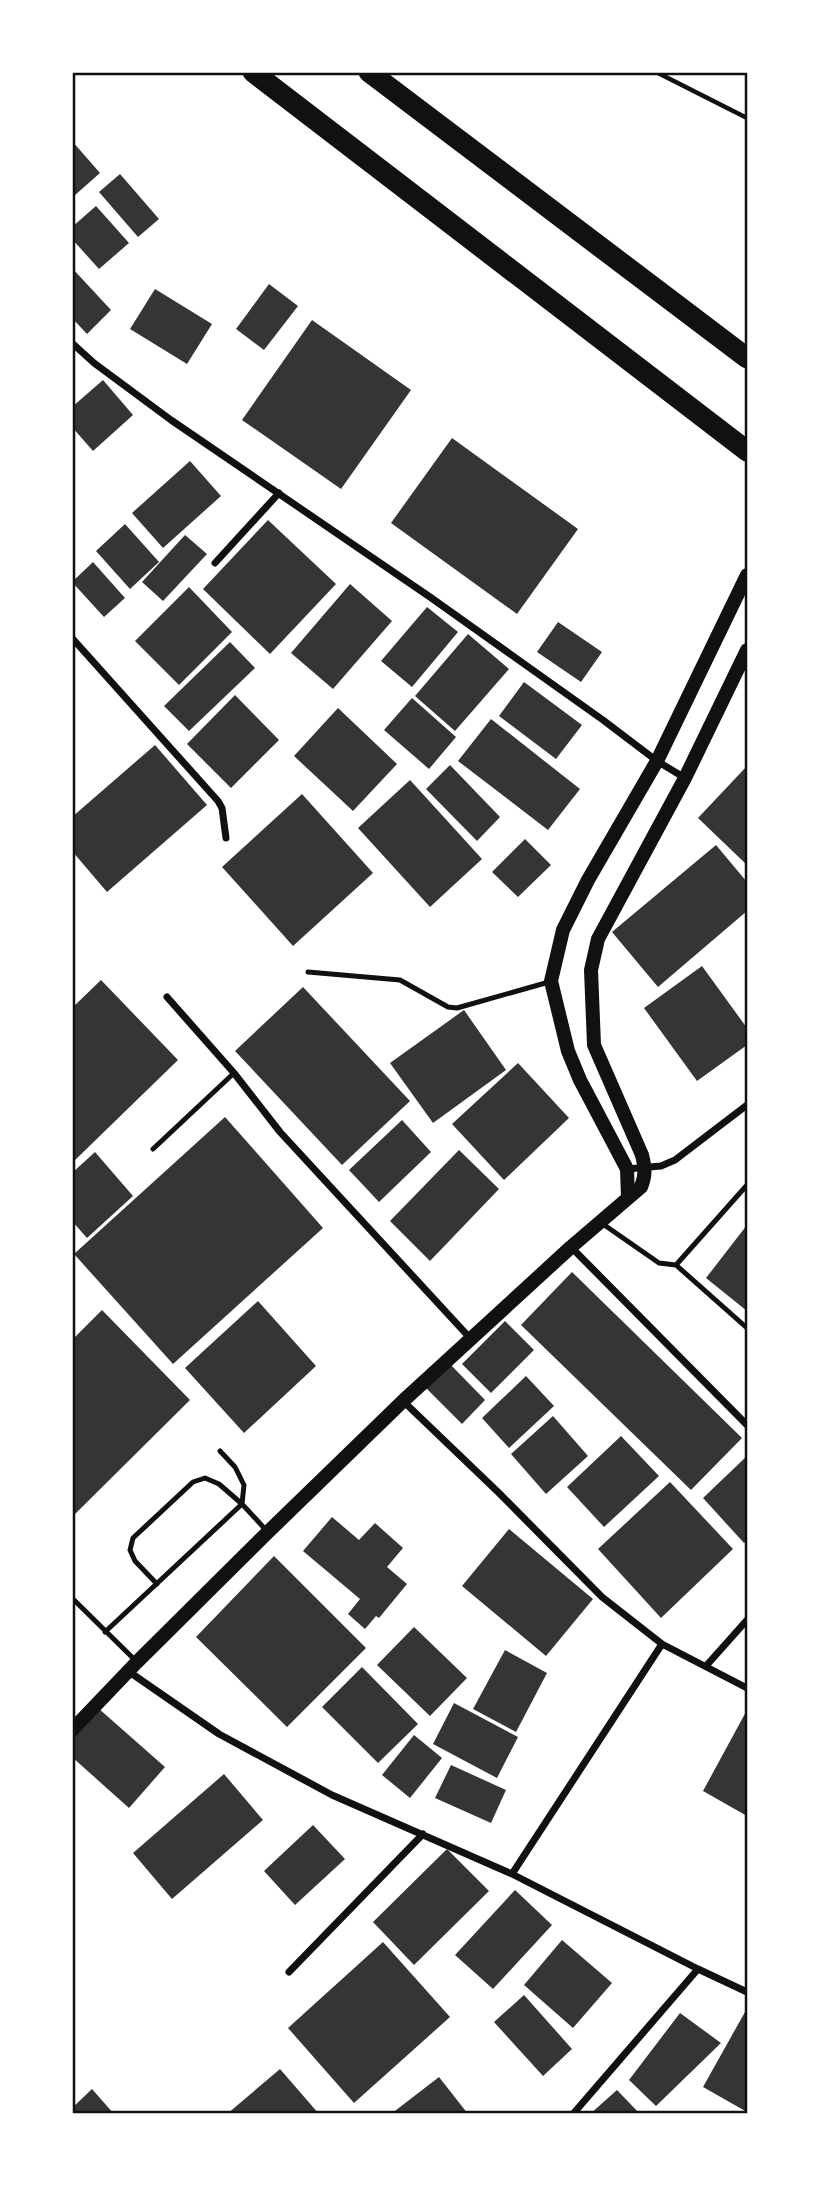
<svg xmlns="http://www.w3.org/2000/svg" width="819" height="2186" font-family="Bitter,serif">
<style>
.building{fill:#353535}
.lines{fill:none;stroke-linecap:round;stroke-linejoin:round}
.path{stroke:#111;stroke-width:4.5}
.service{stroke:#111;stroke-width:5}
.minor{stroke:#111;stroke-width:7}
.secondary{stroke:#111;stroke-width:14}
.motorway{stroke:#111;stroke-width:21}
.neatline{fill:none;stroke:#111;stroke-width:2.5}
</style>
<rect width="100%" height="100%" fill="#fff"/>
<!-- building -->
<path class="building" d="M72,141L100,173L74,196L72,194Z
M120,174L159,219L138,237L99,192Z
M96,206L129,243L99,269L72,239V227Z
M72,268L111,310L87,334L72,318Z
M269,284L298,306L264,350L236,329Z
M155,289L212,324L187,364L130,329Z
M312,320L411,390L341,489L242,420Z
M103,380L133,415L93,451L72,427V407Z
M452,438L578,529L517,614L391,523Z
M190,461L221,496L163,548L132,513Z
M268,520L336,584L270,654L203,589Z
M125,524L159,562L130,589L96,551Z
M185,535L207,554L163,601L142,582Z
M93,562L125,598L104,617L72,582Z
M350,584L392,621L333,689L291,653Z
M189,587L232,632L179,685L135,641Z
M427,607L458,632L412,687L381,661Z
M558,622L602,652L581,682L537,652Z
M468,634L509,669L455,731L415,696Z
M230,642L255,668L189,731L164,706Z
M524,682L582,725L556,759L499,716Z
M235,695L279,740L231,788L187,744Z
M412,698L456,737L429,769L384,730Z
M338,708L397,764L353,811L294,756Z
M491,719L580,789L548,830L458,761Z
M155,745L207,805L107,892L72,851V817Z
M450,765L500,817L477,841L426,789Z
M747,766V865L698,818Z
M410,780L482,859L430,907L358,828Z
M302,794L373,873L293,946L222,867Z
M525,839L551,865L518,897L492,872Z
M716,845L747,882V911L658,987L612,932Z
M702,966L747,1028V1045L697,1081L644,1008Z
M101,980L178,1060L72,1163V1008Z
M303,987L410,1101L342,1165L235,1051Z
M464,1010L506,1070L433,1123L390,1063Z
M518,1063L569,1118L504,1180L452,1124Z
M225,1117L323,1228L173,1364L74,1254Z
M402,1120L431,1152L379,1202L349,1170Z
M459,1150L499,1189L430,1261L390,1221Z
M95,1152L133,1196L87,1238L72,1221V1173Z
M747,1225V1311L706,1278Z
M572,1272L742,1438L691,1490L521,1325Z
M258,1301L316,1366L244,1433L185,1368Z
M102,1310L190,1400L72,1517V1340Z
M505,1321L534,1350L491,1393L462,1364Z
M449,1363L485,1400L462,1424L425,1387Z
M526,1376L554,1406L509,1448L482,1418Z
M553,1416L588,1456L546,1494L511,1454Z
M621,1436L659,1476L604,1527L567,1487Z
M747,1456V1540L744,1543L703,1498Z
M670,1482L733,1549L661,1618L598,1549Z
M332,1517L359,1540L375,1523L403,1548L387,1567L407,1584L379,1618L376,1616L365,1629L348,1614L360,1599L303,1551Z
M509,1529L593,1599L546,1656L462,1586Z
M274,1556L366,1648L287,1727L196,1637Z
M414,1627L467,1678L430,1716L377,1665Z
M505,1650L547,1673L516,1732L473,1709Z
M362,1667L418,1724L378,1763L322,1707Z
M454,1703L518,1737L497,1778L433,1744Z
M98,1708L165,1767L129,1808L72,1757V1738Z
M747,1710V1816L703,1791Z
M414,1735L442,1758L410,1798L382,1775Z
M451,1765L506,1790L491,1823L435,1798Z
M224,1774L263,1820L172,1899L133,1853Z
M313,1825L345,1859L295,1905L264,1871Z
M447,1849L489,1891L414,1965L373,1922Z
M515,1890L552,1925L493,1989L455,1955Z
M562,1940L612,1983L573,2028L524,1985Z
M383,1942L450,2017L354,2103L288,2028Z
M524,1995L572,2049L543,2076L494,2022Z
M745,2012L747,2013V2112L703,2087Z
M680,2013L721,2043L656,2106L629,2080Z
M280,2069L319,2114H227Z
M439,2077L468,2114H391Z
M92,2089L114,2114H72V2108Z
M617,2090L640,2114H590Z"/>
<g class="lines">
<!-- path -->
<path class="path" d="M656,72L747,118"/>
<!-- service -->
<path class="service" d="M308,972L400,980L448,1007L457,1008L549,982
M153,1149L234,1073
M600,1222L659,1263L676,1265L747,1185
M676,1265L747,1328
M220,1451L235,1467L244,1485L242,1504L266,1530
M72,1598L137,1662
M105,1632L242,1504L219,1484L205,1478L193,1482L133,1538L130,1550L135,1561L157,1584"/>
<!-- minor -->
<path class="minor" d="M72,343L94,363L171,420L430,597L603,720L657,761L685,778
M215,563L279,493
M72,638L218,801L222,808L226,838
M167,997L234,1073L280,1132L470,1338
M627,1169L661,1166L675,1160L747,1105
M571,1247L747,1425
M403,1401L499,1493L602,1597L662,1644L747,1688
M706,1666L747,1620
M128,1671L219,1734L332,1795L512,1874L698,1969L747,1992
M512,1874L662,1644
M289,1972L423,1834
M573,2114L698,1969"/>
<!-- secondary -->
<path class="secondary" d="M628,1197L627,1169L580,1080L568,1051L551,981L563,930L588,880L657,761L747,575
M72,1730L137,1662L268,1532L403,1401L571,1247L641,1187C646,1175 645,1167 642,1155L594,1045L591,970L598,939L685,778L747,650"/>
<!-- motorway -->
<path class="motorway" d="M253,72L747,451
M369,72L747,358"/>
</g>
<!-- border -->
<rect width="819" height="2186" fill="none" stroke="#ffffff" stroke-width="147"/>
<rect x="74" y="74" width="672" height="2038" class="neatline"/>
</svg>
